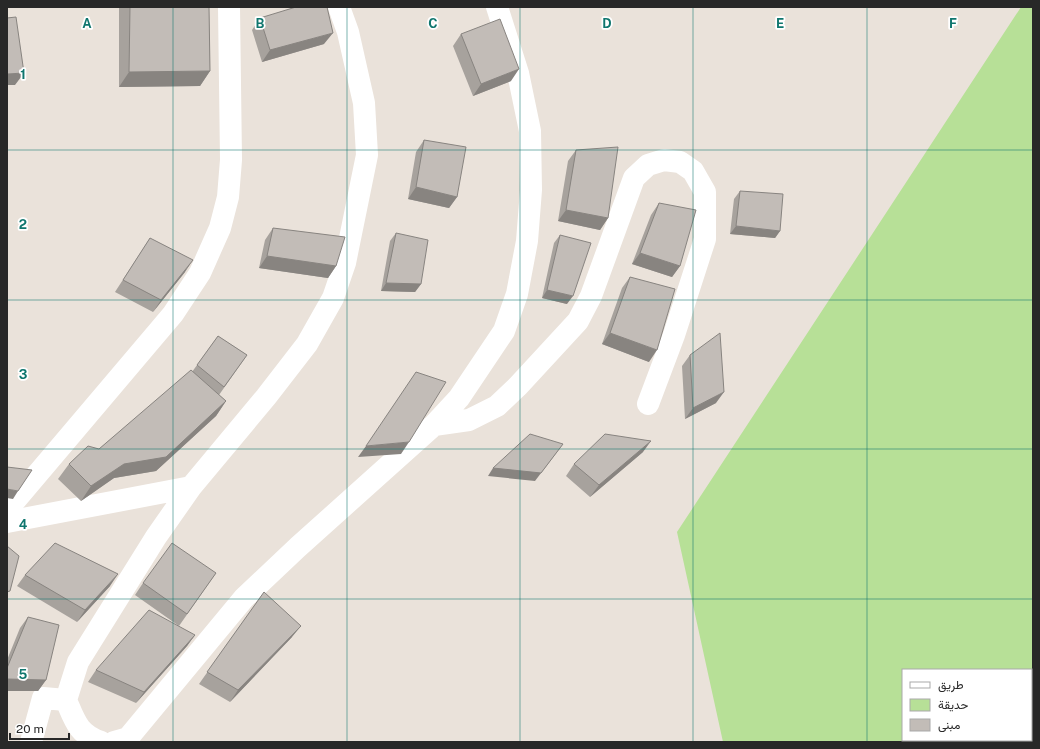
<svg xmlns="http://www.w3.org/2000/svg" width="1040" height="749" font-family="'Public Sans',Vazirmatn,sans-serif">
<style>
.green{fill:#b7e097;fill-rule:evenodd}
.lines{fill:none;stroke-linecap:round;stroke-linejoin:round}
.street{stroke:#fff;stroke-width:22}
.secondary{stroke:#fff;stroke-width:22}
.wall{fill:#a7a29d}
.shaded-wall{fill:#888480}
.building{fill:#c2bcb7;stroke:#888480}
.grid{fill:none;stroke:#0f766e;stroke-width:1;stroke-opacity:0.55}
.grid-label{font-size:13px;text-anchor:middle;font-weight:bold;fill:#0f766e;stroke:#fff;stroke-width:3.5;stroke-linejoin:round;paint-order:stroke}
</style>
<rect width="100%" height="100%" fill="#eae2da"/>
<!-- green -->
<path class="green" d="M1021,7H1033V742H723L677,532ZM903,670H1031V740H903Z"/>
<g class="lines">
<!-- street -->
<path class="street" d="M434,425L469,420L497,406L518,386L578,321L591,296L634,178L648,165L664,160L680,162L693,171L705,192V239L674,335L648,404
M7,522L191,487
M31,742L43,698L66,700
M101,742C78,734 75,721 66,700L78,662L156,537L191,487L266,397L307,344L333,298L345,263L367,155L364,103L348,32L339,7
M114,742L128,738L244,598L298,547L434,425L459,398L504,331L517,294L527,241L531,190L530,131L518,73L497,7"/>
<!-- secondary -->
<path class="secondary" d="M7,510L173,314L200,273L220,228L228,197L231,160L229,7"/>
</g>
<!-- wall -->
<path class="wall" d="M119,7H209L210,71L200,86L119,87Z
M260,18L324,44L262,62L252,30Z
M461,34L511,81L473,96L453,46Z
M424,140L457,197L449,208L408,199L416,152Z
M576,150L608,218L600,230L558,221L568,161Z
M740,191L780,231L775,238L730,234L734,199Z
M659,203L680,266L672,277L632,264L651,215Z
M273,228L336,266L328,278L259,268L265,240Z
M396,233L421,284L415,292L381,291L390,241Z
M560,235L567,304L542,298L554,243Z
M150,238L185,272L153,312L115,292Z
M630,277L649,362L602,344L622,288Z
M218,336L247,355L219,395L226,401L216,416L156,471L114,478L81,501L58,479L69,464L99,449L192,372Z
M690,355L716,403L685,419L682,366Z
M643,452L590,497L566,476L574,464Z
M216,573L179,626L135,595L143,583Z
M25,575L110,586L77,622L17,586Z
M264,592L292,637L230,702L199,684Z
M28,617L46,680L38,691H7V660L20,628Z
M195,635L187,646L136,703L88,682L96,670Z"/>
<!-- shaded-wall -->
<path class="shaded-wall" d="M333,33L324,44L262,62L270,50Z
M519,69L511,81L473,96L481,84Z
M210,71L200,86L119,87L129,72Z
M24,73L15,85H7V74Z
M416,187L457,197L449,208L408,199Z
M566,210L608,218L600,230L558,221Z
M736,226L780,231L775,238L730,234Z
M640,253L680,266L672,277L632,264Z
M267,256L336,266L328,278L259,268Z
M193,260L185,272L153,312L161,300Z
M386,283L421,284L415,292L381,291Z
M547,290L573,296L567,304L542,298Z
M610,333L657,350L649,362L602,344Z
M724,392L716,403L685,419L693,408Z
M226,401L216,416L156,471L114,478L81,501L91,486L124,464Z
M651,441L643,452L590,497L599,485Z
M409,442L401,454L358,457L366,446Z
M563,444L535,481L488,476L493,468Z
M7,489L18,491L13,499L7,498Z
M118,574L110,586L77,622L85,610Z
M301,626L292,637L230,702L238,690Z
M195,635L187,646L136,703L144,692Z
M7,679L46,680L38,691H7Z"/>
<!-- building -->
<path class="building" d="M130,7H209L210,71L129,72Z
M296,7H327L333,33L270,50L260,18Z
M16,17L24,73L7,74V18Z
M500,19L519,69L481,84L461,34Z
M424,140L466,147L457,197L416,187Z
M618,147L608,218L566,210L576,150Z
M740,191L783,194L780,231L736,226Z
M659,203L696,210L680,266L640,253Z
M273,228L345,237L336,266L267,256Z
M396,233L428,240L421,284L386,283Z
M560,235L591,243L573,296L547,290Z
M150,238L193,260L161,300L123,280Z
M630,277L675,289L657,350L610,333Z
M720,333L724,392L693,408L690,355Z
M218,336L247,355L224,387L197,365Z
M191,370L226,401L166,457L124,464L91,486L69,464L88,446L99,449Z
M416,372L446,382L409,442L366,446Z
M530,434L563,444L541,473L493,468Z
M605,434L651,441L599,485L574,464Z
M7,467L32,470L18,491L7,489Z
M55,543L118,574L85,610L25,575Z
M172,543L216,573L187,614L143,583Z
M7,546L19,556L10,591L7,592Z
M264,592L301,626L238,690L207,672Z
M149,610L195,635L144,692L96,670Z
M28,617L59,625L46,680L7,679V668Z"/>
<!-- grid -->
<path class="grid" d="M173,7V742M347,7V742M520,7V742M693,7V742M867,7V742M7,150H1033M7,300H1033M7,449H1033M7,599H1033"/>
<g class="grid-label">
<text x="87" y="28">A</text>
<text x="260" y="28">B</text>
<text x="433" y="28">C</text>
<text x="607" y="28">D</text>
<text x="780" y="28">E</text>
<text x="953" y="28">F</text>
<text x="23" y="79">1</text>
<text x="23" y="229">2</text>
<text x="23" y="379">3</text>
<text x="23" y="529">4</text>
<text x="23" y="679">5</text>
</g>
<!-- border -->
<rect width="1040" height="749" fill="none" stroke="#282828" stroke-width="16"/>
<!-- legend -->
<rect x="902" y="669" width="130" height="72" fill="#ffffff" stroke="#a9a9a9"/>
<rect x="910" y="682" width="20" height="6" fill="#ffffff" stroke="#a9a9a9"/>
<text x="938" y="689" font-size="12" fill="#282828">طريق</text>
<rect x="910" y="699" width="20" height="12" fill="#b7e097" stroke="#a9a9a9"/>
<text x="938" y="709" font-size="12" fill="#282828">حديقة</text>
<rect x="910" y="719" width="20" height="12" fill="#c2bcb7" stroke="#a9a9a9"/>
<text x="938" y="729" font-size="12" fill="#282828">مبنى</text>
<!-- scale -->
<path d="M10 733v6h59v-6" fill="none" stroke="#282828" stroke-width="2"/>
<text x="16" y="733" font-size="12" fill="#282828" stroke="#ffffff" stroke-width="3" paint-order="stroke">20 m</text>
</svg>
